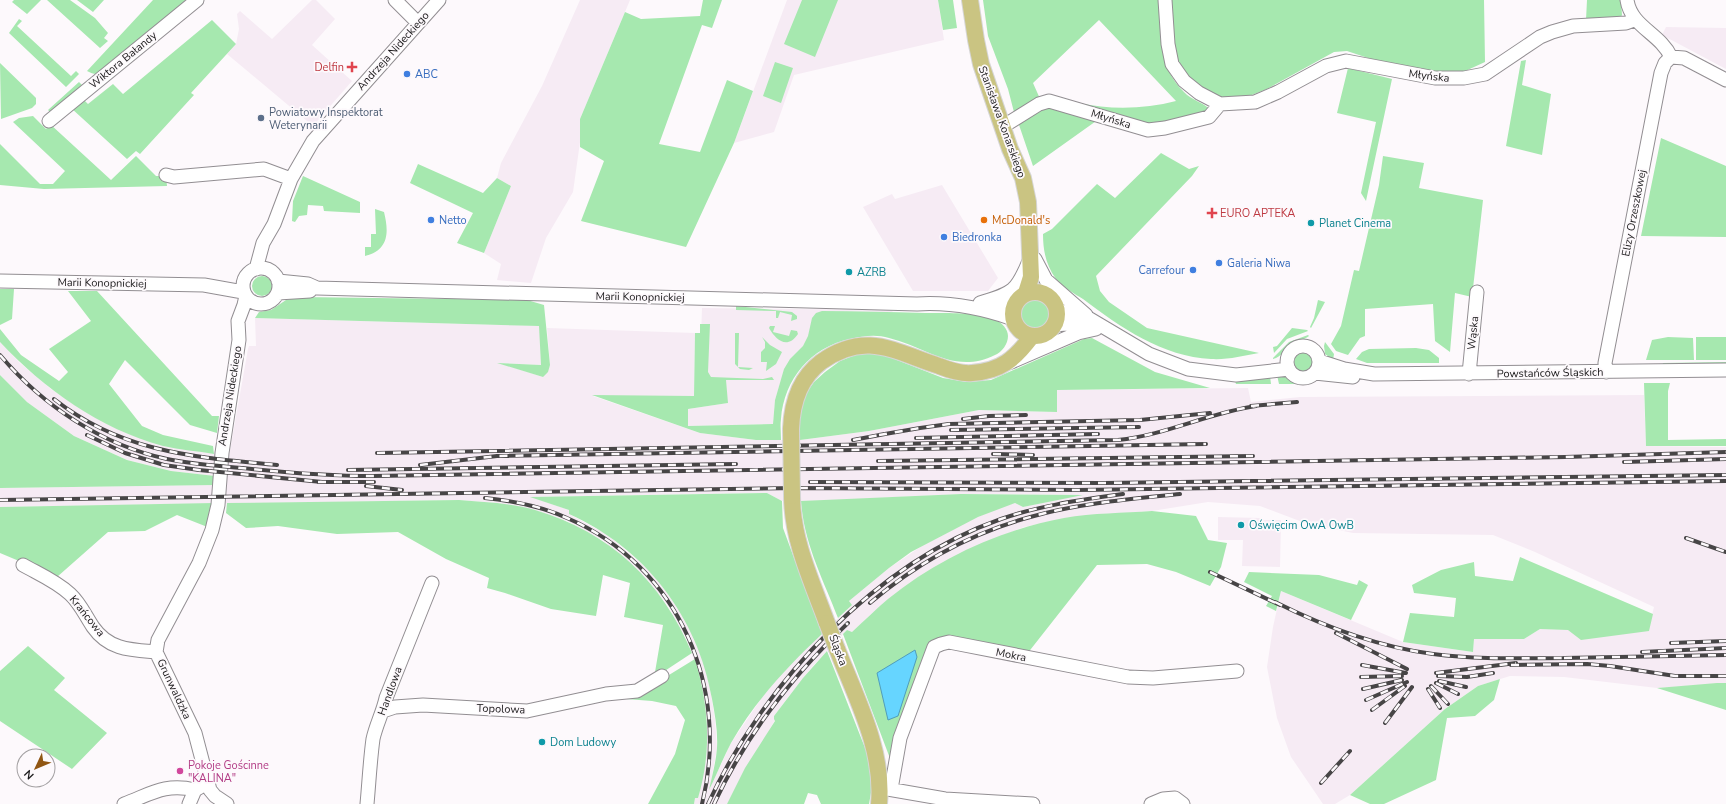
<svg xmlns="http://www.w3.org/2000/svg" width="1726" height="804" font-family="'Nunito Sans',sans-serif">
<style>
.built{fill:#f6ebf4;fill-rule:evenodd}
.green{fill:#a6e8af}
.water{fill:#66d5ff;stroke:#509dbb}
.lines{fill:none;stroke-linecap:round;stroke-linejoin:round}
.minor-casing{stroke:#928e92;stroke-width:15}
.major-casing{stroke:#d6d6d6;stroke-width:18}
.minor{stroke:#fff;stroke-width:13}
.major{stroke:#cac482;stroke-width:16}
.rail-casing{stroke:#474546;stroke-width:4}
.rail{stroke:#fdf9fc;stroke-width:2.5;stroke-dasharray:8;stroke-linecap:butt}
.major-bridge-casing{stroke:#d6d6d6;stroke-width:18;stroke-linecap:butt}
.major-bridge{stroke:#cac482;stroke-width:16}
.health-dot{fill:#e0444e;stroke:#fdf9fc;stroke-width:1.5}
.shop-dot{fill:#3f7fe0;stroke:#fdf9fc;stroke-width:1.5}
.service-dot{fill:#5c6f8a;stroke:#fdf9fc;stroke-width:1.5}
.food-dot{fill:#e8710a;stroke:#fdf9fc;stroke-width:1.5}
.culture-dot{fill:#0f9aa8;stroke:#fdf9fc;stroke-width:1.5}
.hotel-dot{fill:#d1479c;stroke:#fdf9fc;stroke-width:1.5}
.labels{text-anchor:middle;dominant-baseline:central;stroke-width:3.5;stroke-linejoin:round;paint-order:stroke}
.street-label{font-size:11px;fill:#1b1a1b;stroke:#fdf9fc}
.health-label{font-size:11px;fill:#be3a42;stroke:#fdf9fc;text-anchor:end}
.shop-label{font-size:11px;fill:#366cbe;stroke:#fdf9fc;text-anchor:start}
.service-label{font-size:11px;fill:#4e5e75;stroke:#fdf9fc;text-anchor:start}
.food-label{font-size:11px;fill:#c56008;stroke:#fdf9fc;text-anchor:start}
.culture-label{font-size:11px;fill:#0d838f;stroke:#fdf9fc;text-anchor:start}
.hotel-label{font-size:11px;fill:#b23c85;stroke:#fdf9fc;text-anchor:start}
</style>
<rect width="100%" height="100%" fill="#fdf9fc"/>
<!-- built -->
<path class="built" d="M312,0H316L335,19L312,45L352,81L313,126L227,54L236,44L239,29L237,14L240,11L272,39Z
M580,0H630L580,119L581,135L573,192L546,238L531,283L497,280L501,264L484,253L511,186L497,178L501,163L542,86Z
M787,0H938L944,40L794,75L774,132L734,143Z
M1666,27L1726,28V69L1662,35Z
M942,185L998,278L988,291H913L863,207L892,194L895,199Z
M702,308L891,310L893,312L833,332L781,380L775,400L773,424L688,426V409L728,403L699,394Z
M255,318L540,326L541,365L499,363L543,377L550,365L547,328L695,333L694,396H593L700,433L756,440H800L869,431L979,410L1057,412V390L1248,388L1251,402L1300,397L1644,395L1646,446L1726,447V683L1657,688L1564,677L1510,676L1478,686L1445,709L1350,795L1335,804H1323L1291,757L1277,718L1267,667L1273,627L1281,591L1403,642L1473,652L1474,639H1524L1540,629L1648,631L1654,607L1535,552L1493,535L1353,533L1305,523L1260,506L1208,502L1152,511L1066,518L1024,527L971,548L880,606L852,632L847,630L812,667L783,704L774,716L775,720L727,804H694L695,798H698L700,677L687,640L669,607L646,578L633,565L602,540L567,521L534,510L497,503L459,500L0,507V488L215,485L214,476L171,471L127,460L74,436L27,402L0,375V342L20,363L51,389L81,409L124,432L164,446L229,456L248,349L249,346H256ZM767,493L782,501H819L961,494L1079,495L1023,507L1015,503L998,508L969,521L922,546L889,568L849,601L852,605L794,660L767,690L731,743L710,788L717,748L715,719L711,694L706,670L698,648L687,623L675,604L659,582L644,566L608,535L569,514V510L532,497Z
M1218,517L1261,518L1264,520H1281L1280,567L1242,566L1243,540H1218Z"/>
<!-- green -->
<path class="green" d="M14,0H41L27,14L12,2Z
M47,0H70L95,18L108,33L104,38L108,41L100,48Z
M77,0H104L93,12Z
M153,0H192L129,51L125,50L103,68L105,70C98,75 95,75 87,71Z
M703,0H722L712,28L702,25L659,144L700,152L727,80L753,91L734,143L686,247L581,221L604,161L580,147V119L625,12L641,19L700,16Z
M802,0H838L815,57L784,44Z
M938,0H953L957,28L943,30Z
M983,0H1159C1161,36 1157,65 1184,92C1191,100 1203,102 1209,109L1206,114L1153,125L1079,103C1111,110 1145,109 1176,101L1099,20L1033,83L1041,101L1015,116L1008,89L988,36Z
M1170,0H1484L1485,62L1461,73L1435,74L1392,66L1347,51L1334,52L1267,89L1244,98L1224,99L1206,92L1190,79L1178,60L1172,41Z
M1587,0H1621L1622,15L1620,18L1586,20Z
M19,19L22,21L17,26L71,76L76,71L79,74L66,87L9,33Z
M212,20L236,44L191,93L194,95L140,154L136,151L127,159L71,108L82,98L88,104L113,84L123,94Z
M1526,60L1522,85L1551,94L1542,155L1506,146L1521,61Z
M775,62L793,68L781,103L763,96Z
M0,63L32,94L36,98V104L32,108L1,119Z
M1348,68L1392,79L1366,201L1361,193L1376,122L1337,113Z
M79,82L83,86L52,114L48,110Z
M1053,105L1099,119L1033,166L1018,122L1041,107Z
M33,116L46,129L50,124L111,180L136,156L156,176H166L167,186L44,189L0,185V144L40,184H53L65,171L13,122L19,118Z
M1661,138L1726,166V237L1641,236Z
M1161,153L1189,169L1199,166L1192,176L1096,276L1100,291L1109,302L1147,328L1259,353C1243,356 1227,360 1211,359C1163,357 1120,327 1083,299C1075,294 1062,287 1056,279C1046,265 1043,251 1043,234L1052,229L1097,184L1115,198Z
M1383,156L1424,163L1419,188L1483,200L1472,297L1455,293L1450,352L1435,341L1433,304L1365,309V336L1360,338L1348,355L1336,351L1331,344L1341,326L1354,270L1359,271L1379,185Z
M418,164L483,193L497,178L511,186L484,253L457,243L473,213L410,183Z
M303,176L360,202V213L324,211L323,206L308,205L307,215L299,216L295,222L292,221L293,201Z
M375,209L384,212C389,232 389,250 365,256V247H371V234H376Z
M252 286a10 10 0 1 1 20 0a10 10 0 1 1-20 0Z
M0,289H14L12,319L0,325Z
M68,291H97L212,416H219L217,433L190,425L125,360L109,384L142,426L163,435L213,446L214,454C198,451 180,450 163,446C100,429 44,389 0,342V329L21,355L59,381L68,372L49,349L91,321Z
M300,297L527,300L544,305L550,365L548,372L543,377L497,363L541,365L539,326L255,318L259,312L271,310L286,300Z
M1019 314a15 15 0 1 1 30 0a15 15 0 1 1-30 0Z
M1318,300L1325,302L1311,328L1310,327L1314,318Z
M736,306L792,312L797,316V319L791,321L792,315L780,312L778,318H776V311L736,310Z
M822,311C856,311 890,312 925,313C944,313 979,312 996,320C1002,323 1008,329 1008,336C1008,344 1002,352 995,355C955,375 926,347 889,338C876,334 863,336 850,339C811,347 784,379 781,419C780,426 781,433 781,440H756L700,433L592,395L694,396L695,333H700V324H710L708,372L711,377L763,379L772,377L774,380H726L728,403L688,409V426L773,424L775,400L784,369L790,359L803,346L808,336L812,318L816,313Z
M770,326H775L773,332L789,336L791,330L797,331L798,334C787,350 776,340 769,328Z
M1292,328L1307,330L1308,331L1287,339L1274,353L1273,347L1277,346Z
M735,333H739L738,367L753,368L749,370L740,369L735,364Z
M1308,335L1309,336C1303,341 1297,340 1291,344C1284,349 1282,357 1273,359V358L1289,342Z
M762,337L770,345L782,352L776,364L766,371L767,362H761V352L765,348V342Z
M1668,337L1693,338L1694,360H1646L1652,340Z
M1696,337H1726V360H1696Z
M1092,338L1155,372L1210,388L1057,390V412L979,410L869,431L800,440V414L805,395L814,382L825,372L840,361L858,354L879,353L943,378L967,382L991,380L1084,339Z
M1325,342L1334,354L1333,360L1325,354L1324,346Z
M1416,348L1429,350L1439,358V363H1367L1356,359L1362,352L1369,349Z
M1294 362a10 10 0 1 1 20 0a10 10 0 1 1-20 0Z
M1726,362V365L1663,366V363Z
M0,375L27,402L74,436L127,460L171,471L215,476L216,485L0,488Z
M1277,375H1282L1296,384H1279Z
M1270,376L1271,384H1236L1235,381Z
M1644,383H1670L1668,391V440L1726,439V446H1646Z
M767,493L782,501L783,528L822,634C787,667 755,701 731,743C723,758 717,774 709,790C712,776 716,762 717,748C718,732 715,715 712,699C698,617 645,548 569,514V510L530,497Z
M961,494L1083,495L1023,507L1015,503L978,517L911,552L889,568L849,601L852,605L838,618C823,579 804,544 801,501Z
M459,500C484,502 511,503 535,510C610,532 662,581 692,653L654,678L663,625L624,617L630,583L603,575L596,616L551,609L505,593L487,588L489,578L446,559L398,532L337,534L278,526L246,528L226,513L227,503Z
M214,503L210,528L177,515L145,531L108,532L57,577L0,553V507Z
M1152,511L1196,516L1208,540L1227,543L1221,567L1210,586L1176,572L1147,564L1097,565L1027,654L955,638L927,651L896,729L891,761L843,634L847,630L852,632C864,621 876,609 888,599C939,558 1000,530 1064,518C1093,513 1123,513 1152,511Z
M1520,557L1653,614L1649,631L1581,640L1568,630L1540,629L1524,639H1474L1473,652L1403,642L1410,613L1454,617L1456,598L1414,593L1412,585L1441,570L1474,562L1475,576L1513,581Z
M1249,572L1319,575L1357,585L1359,580L1368,585L1351,620L1281,591L1276,611L1266,606L1272,596L1244,582Z
M28,646L65,678L54,690L107,733L72,769L0,721V671Z
M827,651L867,753L872,787L869,804H821L817,795L808,793L804,804H727L745,768L775,721L774,719V716L803,678Z
M695,659C709,706 712,751 698,798H695L694,804H648L675,754L685,720L676,706L652,701L613,698L638,694Z
M1500,679L1494,700L1475,716L1447,718L1436,780L1384,804H1370L1350,795L1445,709L1478,686Z
M1726,683V710L1657,688L1717,683Z"/>
<!-- water -->
<path class="water" d="M915,650L917,657L898,716L888,720L877,673Z"/>
<g class="lines">
<!-- minor casing -->
<g class="minor-casing">
<path id="minor" d="M395,0L418,23
M1165,0L1168,44L1172,64L1184,81L1199,93L1220,104L1255,102L1278,92L1326,66L1346,61L1435,78H1464L1485,74L1540,37L1552,32L1573,26L1626,23L1634,20
M1627,0C1631,27 1660,33 1671,57
M1671,57L1684,58L1726,80
M49,121L197,0
M1002,127L1039,104L1049,101L1148,130L1165,128L1209,117L1220,104
M166,175L174,177L264,169L291,179
M1035,259L1046,280L1086,315
M243 286a18 18 0 1 1 36 0a18 18 0 1 1-36 0Z
M256,269L263,243L274,224L291,179L313,141L439,0
M0,281L204,285L243,292
M278,281L308,284L317,288L917,304C950,302 982,308 1013,319
M278,293L310,291
M980,303C1012,293 1016,293 1029,261
M990,304L1014,305
M1057,310L1090,319L1149,354L1188,369L1236,375L1289,369
M1054,325L1079,323L1091,327
M1287 362a16 16 0 1 1 32 0a16 16 0 1 1-32 0Z
M1319,361L1344,369L1374,374L1726,370
M1011,362L1078,333L1096,329
M1606,372L1605,363L1661,73L1665,63L1671,57
M1315,373L1353,377
M1469,374L1477,292
M23,565C39,574 56,581 70,594C80,603 85,615 93,627C109,650 131,650 156,652
M383,711L395,707L423,705L527,711L606,694L637,691L662,676
M882,788L945,799L1033,804
M891,789L900,738L934,647L941,644L949,642L1128,677L1153,678L1237,671
M124,804C151,794 165,783 195,790
M189,804L195,790L202,786
M227,804L215,796L210,790L195,733L156,652L158,640L199,563L212,530L218,505L222,453L239,340L238,321L244,305L246,296
M367,804C369,783 370,761 373,739C376,725 383,712 386,698L432,583
M1151,804L1163,799L1175,798L1183,804"/>
</g>
<!-- major casing -->
<g class="major-casing">
<path id="major" d="M970,0L976,40L981,64L1010,149L1023,178L1028,202L1031,277L1026,293
M1013 314a22 22 0 1 1 44 0a22 22 0 1 1-44 0Z
M791,429C792,403 800,378 821,362C866,330 895,352 939,366C949,370 961,374 972,373C1001,371 1015,359 1032,336
M792,496C792,540 812,582 827,623
M837,649C856,698 884,750 879,804"/>
</g>
<!-- minor -->
<use href="#minor" class="minor"/>
<!-- major -->
<use href="#major" class="major"/>
<!-- rail casing -->
<g class="rail-casing">
<path id="rail" d="M0,355C43,406 102,445 167,459C195,465 224,466 252,469C292,473 332,476 373,476L1565,457L1726,452
M54,399C123,453 194,457 277,465
M1251,406L1297,402
M963,419L989,416L1026,415
M951,430L1139,427
M87,435L125,453L164,465L199,470L322,482
M879,435L920,428L949,424L1140,420L1210,413
M916,438L1098,434
M853,440L885,434
M377,453L1118,440C1166,435 1208,413 1256,406
M993,454L1033,455
M878,461L1253,456
M1624,462L1726,459
M420,465L497,456L1206,444
M348,470L736,464
M318,482H374
M810,482L1104,483L1726,475
M366,486L402,490
M485,498C514,501 541,506 567,518C679,566 731,688 702,804
M0,500L798,488L1077,490L1726,481
M1686,538L1726,552
M1210,572L1280,605
M1275,602C1325,627 1379,647 1433,654C1479,660 1524,658 1570,658
M870,603C918,562 973,532 1034,516C1081,503 1132,499 1180,494
M1336,633L1407,669
M1671,643L1726,641
M1642,652L1726,648
M1564,658L1726,655
M1362,665L1406,673
M1511,665L1587,664L1610,666L1675,676H1726
M1436,673L1516,663
M1438,676L1467,677L1493,673
M1361,677L1402,676
M1439,681L1466,687
M1436,683L1458,694
M1431,686L1448,704
M1363,689L1402,680
M1428,689L1440,708
M1366,700L1407,682
M1372,710L1405,686
M1385,723L1412,687
M1321,783L1350,751
M708,804C763,684 875,563 1001,519C1041,505 1081,500 1123,494
M714,804C746,735 793,675 848,623"/>
</g>
<!-- rail -->
<use href="#rail" class="rail"/>
<!-- major-bridge casing -->
<g class="major-bridge-casing">
<path id="major-bridge" d="M791,429L792,496
M827,623L837,649"/>
</g>
<!-- major-bridge -->
<use href="#major-bridge" class="major-bridge"/>
</g>
<!-- markers -->
<g class="health-dot">
<path d="M350 61h4v4h4v4h-4v4h-4v-4h-4v-4h4z"/>
<path d="M1210 207h4v4h4v4h-4v4h-4v-4h-4v-4h4z"/>
</g>
<g class="shop-dot">
<circle cx="407" cy="74" r="4"/>
<circle cx="431" cy="220" r="4"/>
<circle cx="944" cy="237" r="4"/>
<circle cx="1219" cy="263" r="4"/>
<circle cx="1193" cy="270" r="4"/>
</g>
<circle class="service-dot" cx="261" cy="118" r="4"/>
<circle class="food-dot" cx="984" cy="220" r="4"/>
<g class="culture-dot">
<circle cx="1311" cy="223" r="4"/>
<circle cx="849" cy="272" r="4"/>
<circle cx="1241" cy="525" r="4"/>
<circle cx="542" cy="742" r="4"/>
</g>
<circle class="hotel-dot" cx="180" cy="771" r="4"/>
<g class="labels">
<!-- street labels -->
<g class="street-label">
<text transform="translate(393 51) rotate(-48)">Andrzeja Nideckiego</text>
<text transform="translate(123 60) rotate(-39)">Wiktora Bałandy</text>
<text transform="translate(1429 76) rotate(7)">Młyńska</text>
<text transform="translate(1111 119) rotate(17)">Młyńska</text>
<text transform="translate(1002 122) rotate(70)">Stanisława Konarskiego</text>
<text transform="translate(1634 213) rotate(-79)">Elizy Orzeszkowej</text>
<text transform="translate(102 283) rotate(1)">Marii Konopnickiej</text>
<text transform="translate(640 297) rotate(1)">Marii Konopnickiej</text>
<text transform="translate(1473 333) rotate(-84)">Wąska</text>
<text transform="translate(1550 373) rotate(-1)">Powstańców Śląskich</text>
<text transform="translate(230 396) rotate(-81)">Andrzeja Nideckiego</text>
<text transform="translate(87 616) rotate(51)">Krańcowa</text>
<text transform="translate(838 650) rotate(69)">Śląska</text>
<text transform="translate(1011 655) rotate(11)">Mokra</text>
<text transform="translate(174 689) rotate(65)">Grunwaldzka</text>
<text transform="translate(390 691) rotate(-70)">Handlowa</text>
<text transform="translate(501 709) rotate(2)">Topolowa</text>
</g>
<!-- health labels -->
<g class="health-label">
<text x="344" y="67">Delfin</text>
<text x="1220" y="213" text-anchor="start">EURO APTEKA</text>
</g>
<!-- shop labels -->
<g class="shop-label">
<text x="415" y="74">ABC</text>
<text x="439" y="220">Netto</text>
<text x="952" y="237">Biedronka</text>
<text x="1227" y="263">Galeria Niwa</text>
<text x="1185" y="270" text-anchor="end">Carrefour</text>
</g>
<!-- service labels -->
<g class="service-label">
<text x="269" y="112">Powiatowy Inspektorat<tspan x="269" dy="13">Weterynarii</tspan></text>
</g>
<!-- food labels -->
<g class="food-label">
<text x="992" y="220">McDonald's</text>
</g>
<!-- culture labels -->
<g class="culture-label">
<text x="1319" y="223">Planet Cinema</text>
<text x="857" y="272">AZRB</text>
<text x="1249" y="525">Oświęcim OwA OwB</text>
<text x="550" y="742">Dom Ludowy</text>
</g>
<!-- hotel labels -->
<g class="hotel-label">
<text x="188" y="765">Pokoje Gościnne<tspan x="188" dy="13">"KALINA"</tspan></text>
</g>
</g>
<!-- north arrow -->
<g transform="translate(36 768) rotate(226)"><circle r="19" fill="#fdf9fc" stroke="#a3a0a2"/>
<path d="M0-3L7 15L0 10L-7 15Z" fill="#915613"/>
<text y="-6" font-size="11" font-weight="bold" text-anchor="middle" fill="#1b1a1b">N</text>
</g>
</svg>
